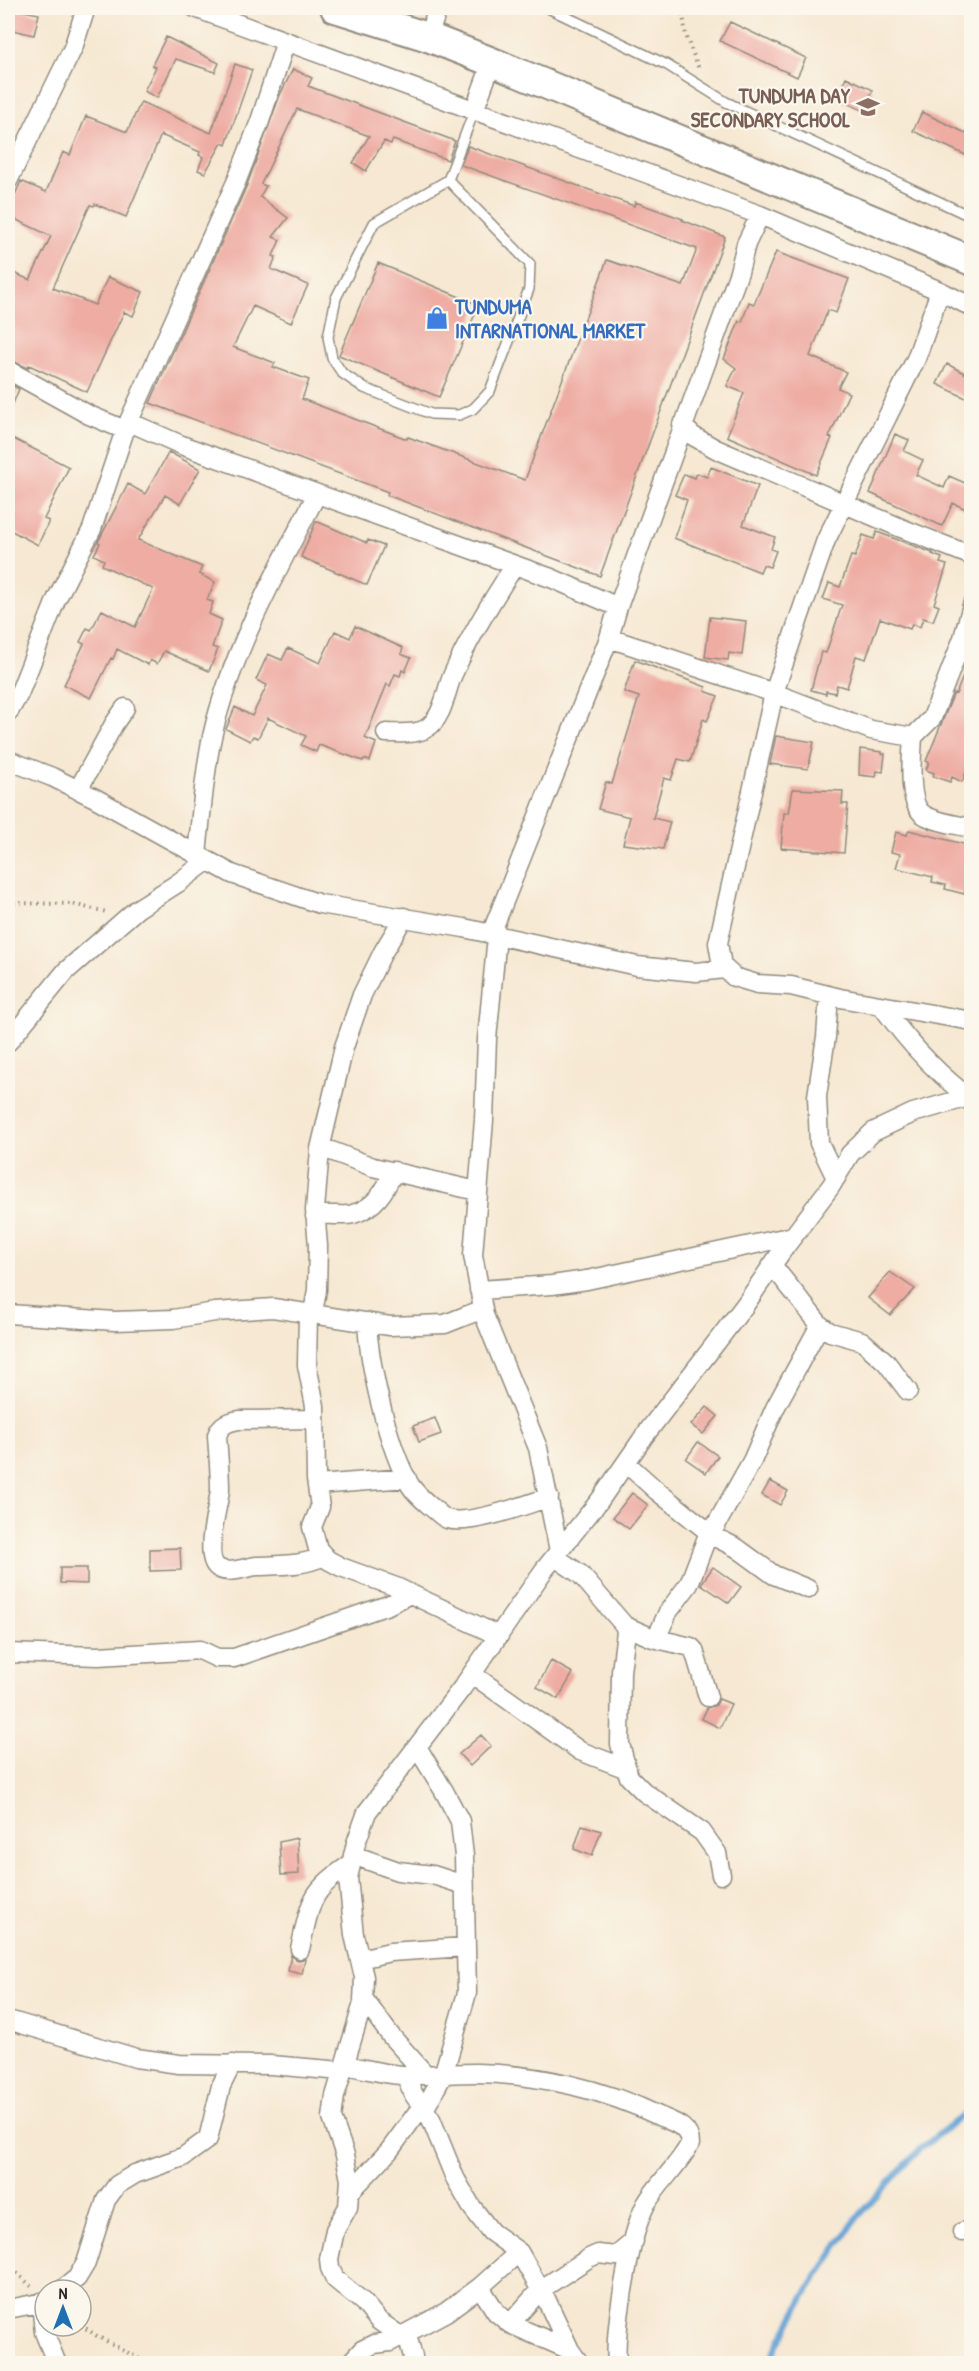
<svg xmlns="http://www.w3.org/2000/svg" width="979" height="2371" font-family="'Patrick Hand',sans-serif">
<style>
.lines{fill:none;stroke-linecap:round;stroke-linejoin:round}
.stream{stroke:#62a1d4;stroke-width:6}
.building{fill:#eeaca3}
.service-casing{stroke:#908a7e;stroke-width:12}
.minor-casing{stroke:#908a7e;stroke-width:21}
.trunk-casing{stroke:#908a7e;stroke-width:32}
.path{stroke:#908a7e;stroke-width:4;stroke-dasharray:1.5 4.5;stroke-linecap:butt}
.service{stroke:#fff;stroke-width:9}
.minor{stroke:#fff;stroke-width:18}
.trunk{stroke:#fff;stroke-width:28}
.labels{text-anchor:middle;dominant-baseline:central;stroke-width:4.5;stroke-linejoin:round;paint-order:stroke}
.education-label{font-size:21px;font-weight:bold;fill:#785e54;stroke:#fbf7ec;text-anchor:end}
.shop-label{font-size:21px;font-weight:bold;fill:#366cbe;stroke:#fbf7ec;text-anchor:start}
</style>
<rect width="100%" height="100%" fill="#fbf7ec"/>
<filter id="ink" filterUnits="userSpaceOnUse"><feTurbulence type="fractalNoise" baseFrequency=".0167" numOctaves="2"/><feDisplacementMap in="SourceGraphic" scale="12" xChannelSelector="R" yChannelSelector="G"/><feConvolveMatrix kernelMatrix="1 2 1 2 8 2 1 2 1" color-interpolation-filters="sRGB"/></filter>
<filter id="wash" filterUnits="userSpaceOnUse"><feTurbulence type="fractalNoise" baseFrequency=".008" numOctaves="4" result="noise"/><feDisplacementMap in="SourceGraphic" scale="24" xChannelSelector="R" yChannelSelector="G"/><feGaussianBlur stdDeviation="1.35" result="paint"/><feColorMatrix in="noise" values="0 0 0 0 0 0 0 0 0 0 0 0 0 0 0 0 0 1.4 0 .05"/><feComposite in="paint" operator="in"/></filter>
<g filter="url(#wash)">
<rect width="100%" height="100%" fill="#f6e8d2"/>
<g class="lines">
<!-- stream -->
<path class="stream" d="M768,2364L808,2290L857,2218L920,2149L972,2108"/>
</g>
<g id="blocks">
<!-- building -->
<path class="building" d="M8,8L39,14L34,35L8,29Z
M730,22L806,58L797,77L720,41Z
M166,37L219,63L215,72L176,59L157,98L144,91L156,67L152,65Z
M235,64L252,70L226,145L222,143L205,173L198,170L203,157L199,155L200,152L161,135L126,217L95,204L94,206L90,205L53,288L95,305L108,277L143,292L133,316L124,312L87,392L29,365L28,368L8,359V280L12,272L30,280L51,236L8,216V211L21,181L46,192L63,152L70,155L86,116L127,132L141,102L211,133Z
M293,69L312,78L308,86L455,141L448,160L393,140L391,144L384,141L366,171L353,163L369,136L297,109L261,184L266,186L260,197L288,218L273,237L280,240L273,256L276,257L271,269L308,285L291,323L253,306L233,347L275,363L273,367L309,380L302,399L407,439L408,437L525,480L607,260L683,286L697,249L461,165L468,146L634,206L635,202L683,219L682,220L725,237L600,576L387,495L388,492L150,403L247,185L280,95Z
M846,77L873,90L862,110L836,98Z
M922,112L972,136V158L913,131Z
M776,252L849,279L836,313L828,310L810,356L846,372L838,388L849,393L829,437L832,438L816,475L727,436L744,393L727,386L736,368L724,359L739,321L742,322L749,302L754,304Z
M378,263L479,305L439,397L339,355Z
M947,364L972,377V401L937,384Z
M8,383L19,389L8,416Z
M895,434L909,440L904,451L923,460L916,475L944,488L949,476L972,486V512L953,503L942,526L870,493Z
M8,436L69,467L44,519L49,521L38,545L8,529Z
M169,452L200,469L180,504L165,495L138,540L202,567L199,574L215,582L207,600L213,602L209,614L222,620L212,647L218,649L209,671L164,651L157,664L150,660L148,665L117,649L113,659L111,658L91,698L64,685L84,644L80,642L87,628L91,630L102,610L135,627L153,589L102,565L104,560L94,555L100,543L98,542L128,484L145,494Z
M711,467L758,486L743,525L775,537L771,549L776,551L770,567L763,565L760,572L674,538L687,500L675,495L684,474L695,478L697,473L707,477Z
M316,521L367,543L368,540L384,546L367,585L301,557Z
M877,532L933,553L932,554L942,558L940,563L947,565L934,604L939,606L933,621L923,618L920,627L912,624L910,629L880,618L866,659L856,656L847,688L837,685L835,693L826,691V694L811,690L821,652L826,653L842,605L823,599L829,583L840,587L851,556L855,557L863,535L874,539Z
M710,617L746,621L742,655L729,653L728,660L705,657Z
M355,626L403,648L401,654L411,658L405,672L402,670L400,676L395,674L390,686L387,684L365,738L376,743L370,761L364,759L363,761L319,745L316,752L301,745L306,736L268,718L258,738L253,736L250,741L226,729L235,707L252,716L267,685L256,680L268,654L282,660L288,648L320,663L335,631L350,638Z
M971,657L972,757L962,782L952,777L950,782L933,776L934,773L926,770L929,762L926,761L954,693L956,694Z
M635,660L706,687L705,691L718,696L707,721L703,719L690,762L678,759L671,780L664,778L653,818L670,822L663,849L623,844L630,817L598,809L606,782L612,784L639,697L624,692Z
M776,736L814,742L808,769L770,764Z
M860,749L882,752V754H885L883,772L877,771L876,777L859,775Z
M793,789L843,791L842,804H848L844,853L781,848L784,813H789Z
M909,830L971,846L968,860L972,862L964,894L945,889L946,885L932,882L933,877L896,868L900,854L891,852L896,832L907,835Z
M890,1272L915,1289L890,1315L868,1298Z
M707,1407L718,1416L703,1434L691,1425Z
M435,1418L441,1434L419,1442L413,1426Z
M698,1442L718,1456L706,1473L686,1459Z
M770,1481L788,1491L780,1505L762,1495Z
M632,1493L648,1505L629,1529L613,1517Z
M180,1548L181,1570L150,1571V1549Z
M713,1567L741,1587L729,1603L701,1584Z
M60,1568H87V1584L60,1583Z
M551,1661L573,1673L558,1699L537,1687Z
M719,1699L731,1704L720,1728L702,1719L707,1708L716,1705Z
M481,1735L491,1746L470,1766L459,1754Z
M582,1825L601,1831L592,1856L574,1849Z
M297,1838L299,1874L281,1875L279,1842Z
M291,1955L297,1960L305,1959L302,1974L288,1971Z"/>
</g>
</g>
<g filter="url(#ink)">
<use href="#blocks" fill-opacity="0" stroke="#908a7e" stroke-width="1.5"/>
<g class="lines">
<!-- service casing -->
<g class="service-casing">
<path id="service" d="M548,8L667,65L726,102L972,217
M448,180L530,264L529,289L490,391L473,409L459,415L431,414L364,388L342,373L332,358L328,337L336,298L374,223L448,180L474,111"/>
</g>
<!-- minor casing -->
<g class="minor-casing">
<path id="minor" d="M195,8L760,215L940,291L972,307
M428,37L438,8
M474,111L492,62
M8,181L73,48L86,8
M940,291L916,359L826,540L797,624L774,693L718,943L722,966L734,977L757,984L791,986L840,998L972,1021
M8,370L89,415L125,430
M129,422L184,446L551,578L618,607
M682,425L693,436L716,449L901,528L972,556
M609,638L774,693L871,730L913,737L932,718L963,638L972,605
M8,713L19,694L56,600L92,529L125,430L237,180L260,121L286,41
M386,733C399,733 417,735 427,728C444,716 445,692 453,674C470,636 492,600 515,565
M913,737C912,756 906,807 926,816C940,823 957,825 972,828
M8,760L52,777L95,798L232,874L320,904L464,928L637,966L696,972L725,969
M78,790L114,724L125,708
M197,855C201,817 204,774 212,737C230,655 278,568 317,494
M491,934L609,638L618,607L739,272L746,244L760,215
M497,936L487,1039L484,1120L473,1255L484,1315L538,1448L559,1551
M829,996L826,1037L817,1096L819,1143L836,1178
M882,1006C907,1041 937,1074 972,1100
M8,1042L66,971L137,909L178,883L207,861
M321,1147L373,1167L477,1191
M315,1216C327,1213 343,1217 353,1214C375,1208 385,1191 394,1171
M772,1265L820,1325L830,1332L862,1341L886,1362L908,1391
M479,1290L552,1285L587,1280L793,1236
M308,1313L307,1365L315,1406L316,1479L320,1507L312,1527L318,1549L328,1560L341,1567L396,1587L499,1636
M313,1313L317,1290L318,1246L315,1210L320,1149L344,1047L362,995L383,952L404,917
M8,1314L115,1321L173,1319L215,1312L273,1308L390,1326L445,1324L483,1309
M367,1322C369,1365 388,1448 410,1485C417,1496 427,1503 436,1511C439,1513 443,1518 447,1519C469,1526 526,1505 549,1497
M315,1419L239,1420C228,1422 221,1424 217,1435C218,1453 220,1471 220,1490C219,1505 201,1561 220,1569C230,1574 246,1567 257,1566C280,1565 303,1566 324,1556
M626,1463L657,1491L715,1537L737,1548L774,1575L808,1589
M317,1485L407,1478
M711,1534L752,1461L775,1408L820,1325
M555,1557L580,1574L624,1625L626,1631L621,1672L620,1744L629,1777L644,1792L702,1832L717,1853L721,1875
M625,1626L653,1638L691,1647L694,1650L708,1697
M656,1639L668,1612L689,1584L709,1532
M8,1653L98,1656L200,1650L217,1658H234L388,1605L410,1594
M472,1674L580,1751L627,1769
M417,1747L444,1791L460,1821L464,1856L467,1993L443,2075L424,2110
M353,1855L398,1871L433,1875L464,1885
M300,1949C311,1902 309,1891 351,1864
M360,1959L390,1952L465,1947
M363,1998L391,2036L426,2075
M8,2020L136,2058L179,2064L271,2065L342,2071
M344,2065C363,2068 383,2074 402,2075C427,2076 452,2073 476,2073C537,2074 604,2089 659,2116C672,2122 690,2126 690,2144C678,2166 658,2183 646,2204C630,2234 614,2329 617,2364
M405,2075L414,2095L431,2119L455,2178L471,2206L491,2232L519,2252L547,2301L570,2350L580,2364
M349,2193L389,2151L422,2106
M962,2232L972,2230
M480,2287L496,2312L510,2324L570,2350
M62,2290L77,2278L86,2263L106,2200L117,2185L135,2174L183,2157L208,2139L221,2086L232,2064
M41,2302L44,2332L57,2364
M8,2309L45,2302
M510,2324L540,2290L589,2258L598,2254L616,2256L634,2241
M349,2364L362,2350L374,2344L390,2342L446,2312L480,2287L519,2252
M411,2364L413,2357L409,2342L379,2321L363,2302L335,2279L330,2268L329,2259L335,2230L348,2207L350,2180L345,2155L332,2118L335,2096L363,2003L364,1977L354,1935L348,1878L356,1843L367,1812L462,1688L544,1570L600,1500L645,1435L745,1305L782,1251L831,1186L850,1154L873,1132L913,1113L972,1096"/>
</g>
<!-- trunk casing -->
<g class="trunk-casing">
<path id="trunk" d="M335,8L428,37L492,62L972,261"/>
</g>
<!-- path -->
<path class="path" d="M682,8L686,36L699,69
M8,903L72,904L107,912
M8,2265L31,2286
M81,2325L97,2336L149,2364"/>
<!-- service -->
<use href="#service" class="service"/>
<!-- minor -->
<use href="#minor" class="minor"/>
<!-- trunk -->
<use href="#trunk" class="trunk"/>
</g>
</g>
<!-- icons -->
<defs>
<g id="school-bare" transform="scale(1.8)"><path d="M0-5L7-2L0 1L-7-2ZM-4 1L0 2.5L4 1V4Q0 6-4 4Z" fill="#8d6e63" stroke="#fbf7ec" stroke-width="2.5" paint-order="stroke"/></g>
<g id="shop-bare" transform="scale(1.8)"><path d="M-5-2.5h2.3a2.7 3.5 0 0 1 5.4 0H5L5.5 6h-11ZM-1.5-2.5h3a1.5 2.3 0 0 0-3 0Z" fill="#3f7fe0" stroke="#fbf7ec" stroke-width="2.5" paint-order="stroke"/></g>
</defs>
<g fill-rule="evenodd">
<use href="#school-bare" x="868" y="107"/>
<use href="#shop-bare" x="437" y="318"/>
</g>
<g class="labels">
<!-- education labels -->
<g class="education-label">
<text x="850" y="95">TUNDUMA DAY<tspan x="850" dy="24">SECONDARY SCHOOL</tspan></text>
</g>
<!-- shop labels -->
<g class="shop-label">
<text x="455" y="306">TUNDUMA<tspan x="455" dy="24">INTARNATIONAL MARKET</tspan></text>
</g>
</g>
<!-- margin -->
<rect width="979" height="2371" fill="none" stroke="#fbf7ec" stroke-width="30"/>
<!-- north arrow -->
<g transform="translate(63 2308)"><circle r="28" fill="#fbf7ec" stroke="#a8a59f" stroke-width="1.5"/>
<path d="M0-4.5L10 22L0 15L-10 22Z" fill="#1f6fb2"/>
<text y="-9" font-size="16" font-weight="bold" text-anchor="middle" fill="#2b2b2b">N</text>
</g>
</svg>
